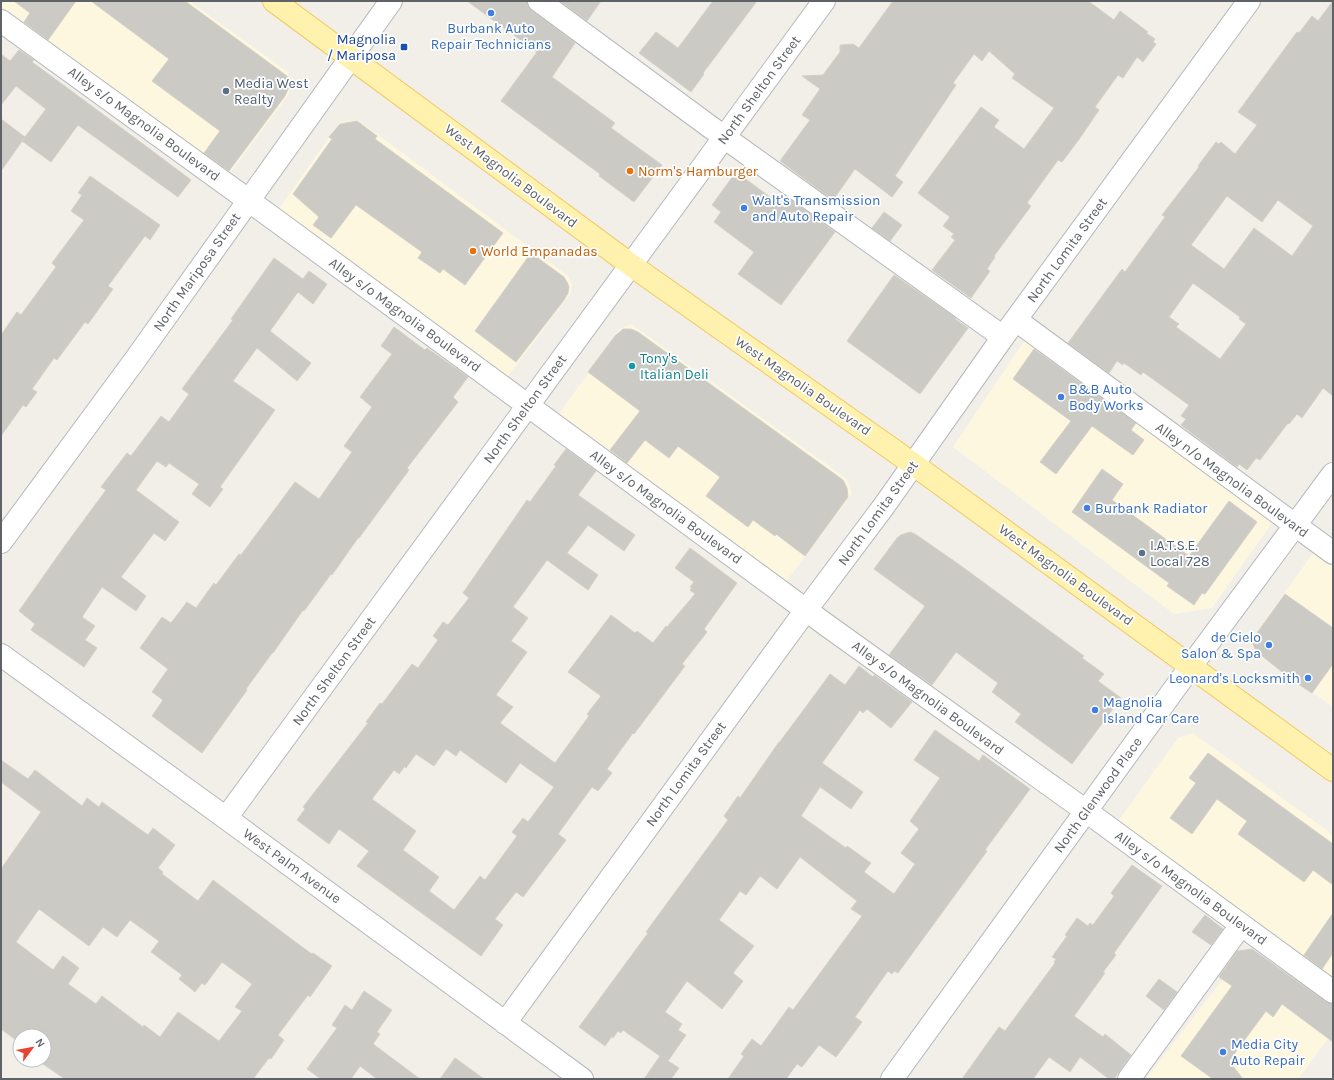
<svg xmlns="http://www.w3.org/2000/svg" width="1334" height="1080" font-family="Karla,sans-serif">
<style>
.commercial{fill:#fef7e0}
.building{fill:#cccac5;stroke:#d6d1c6;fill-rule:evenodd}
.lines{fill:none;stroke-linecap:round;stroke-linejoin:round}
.minor-casing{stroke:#b5b8bc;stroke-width:24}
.major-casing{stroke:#f2c960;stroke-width:24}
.minor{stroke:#fff;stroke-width:22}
.major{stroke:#fff2af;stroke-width:22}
.shop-dot{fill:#3f7fe0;stroke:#fff;stroke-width:1.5}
.transit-dot{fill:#1a4fb4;stroke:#fff;stroke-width:1.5}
.service-dot{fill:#5c6f8a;stroke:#fff;stroke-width:1.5}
.food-dot{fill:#e8710a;stroke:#fff;stroke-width:1.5}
.culture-dot{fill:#0f9aa8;stroke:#fff;stroke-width:1.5}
.labels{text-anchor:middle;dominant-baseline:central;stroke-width:3.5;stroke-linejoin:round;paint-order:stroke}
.shop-label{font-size:14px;fill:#366cbe;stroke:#fff;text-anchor:start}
.transit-label{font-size:14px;fill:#164399;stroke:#fff;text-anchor:end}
.service-label{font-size:14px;fill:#4e5e75;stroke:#fff;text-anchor:start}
.street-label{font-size:14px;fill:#5f6368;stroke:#fff}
.food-label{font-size:14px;fill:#c56008;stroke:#fff;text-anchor:start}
.culture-label{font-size:14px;fill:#0d838f;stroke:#fff;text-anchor:start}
</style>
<rect width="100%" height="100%" fill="#f1efe8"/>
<!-- commercial -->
<path class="commercial" d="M5,1H189L288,72L289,94L230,173L1,6Z
M358,120L568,276L572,285L570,294L506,379L276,213L340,122Z
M631,324L847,479L852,494L785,583L558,415L620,329Z
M1027,337L1272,523L1212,608L1174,614L953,447Z
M1316,549L1333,562V707L1256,652L1252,645L1253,637Z
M1193,733L1333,835V978L1116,824L1178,738Z
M1246,949L1333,1007V1032L1298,1079H1146Z"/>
<!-- building -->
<path class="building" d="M14,1H76L48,40L24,22L30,13Z
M91,1H185L287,76L289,80V87L285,96L229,171L204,153L220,131L152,81L169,59Z
M467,1H527L528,6L532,11L575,43L552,77L615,123L611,128L662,165L634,202L599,176L600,174L501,101L537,52Z
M560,1H601L587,21Z
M713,1H757L703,73L704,74L691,92L639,53L656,32L678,48Z
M893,1H1088L1114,20L1120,11L1148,32L1146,33L1155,39L1153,42L1156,44L1143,62L1137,57L1123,78L1118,75L1095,107L1099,110L1080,138L1062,162L1058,160L1027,203L1031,206L994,256L995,257L987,269L990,271L971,298L932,270L955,240L951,237L954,234L943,226L950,217L918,193L981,107L999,120L994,127L1024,149L1054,108L1012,78L1015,74L989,51L982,61L974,54L953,83L956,85L895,176L903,182L892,197L855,169L833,200L780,161L810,120L802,115L820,89L802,76L823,75L840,52V45L853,44L859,48Z
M1333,1V396L1323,388L1302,418L1297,414L1289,424L1288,423L1260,460L1256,458L1247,470L1239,464L1237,467L1181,425L1186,419L1181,416L1189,405L1143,372L1141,375L1124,363L1123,365L1117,361L1109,373L1068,343L1122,269L1125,272L1165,217L1162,215L1199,167L1198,166L1216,142L1219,144L1221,142L1235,154L1257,125L1238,112L1297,32L1299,33L1312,16L1318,21ZM1227,196L1262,222L1278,200L1313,226L1292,256L1254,228L1224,269L1191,245ZM1193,283L1240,317L1239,319L1246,324L1220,359L1176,327L1179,324L1169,317Z
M19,50L34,60L32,62L66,87L143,144L191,180L178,197L78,125L51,162L22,141L46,109L16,86L1,105V54L10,61Z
M1,119L25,137L1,171Z
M357,121L377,136L375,139L503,233L465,285L443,269L440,273L418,258L422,252L356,205L331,238L313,225L319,217L293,194L332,139L329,137L340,124Z
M736,172L785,208L791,200L835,232L781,305L738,274L754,252L714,222L721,212L712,205Z
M90,176L160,225L150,240L145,236L108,286L113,289L88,324L85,322L57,360L54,358L32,389L37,392L26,407L23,405L1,436V335L17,312L21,315L56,267L52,263L84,220L71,211L82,195L78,193Z
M884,212L902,225L890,241L872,228Z
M531,253L564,277L567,282L569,287L568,293L564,300L516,362L475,331Z
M274,258L303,279L309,271L327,284L313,304L298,292L270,331L311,363L297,381L257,348L233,381L275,410L220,487L223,489L210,507L192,494L199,484L169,463L166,467L157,461L136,490L179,522L165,541L154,533L121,577L146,596L136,611L102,587L82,617L95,626L85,640L97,648L84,667L31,630L35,624L19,611L64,547L106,490L101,487L127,453L131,456L161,416L169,422L189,394L182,389L233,320L231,319Z
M894,275L956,318L955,319L968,328L920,394L847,341Z
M394,327L425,350L427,348L468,377L453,397L458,402L407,468L409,470L359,538H358L332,575L331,574L304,611L303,610L273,653H272L246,689L247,690L202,753L152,716L163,700L152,692L168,669L140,648L162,617L171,623L187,602L196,608L214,583L216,585L239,554L241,555L295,482L319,499L352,452L344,446L372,407L360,397L392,354L381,346Z
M623,329H631L638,332L843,480L847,488L848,497L805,556L776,534L775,536L753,520L748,527L706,496L720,477L678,446L669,458L645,440L627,463L610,450L640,411L588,372L615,336Z
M1034,349L1136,423L1131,430L1144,440L1133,455L1092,426L1056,474L1040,462L1071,421L1013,379Z
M566,449L596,471L578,495L635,535L624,551L588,525L567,553L598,575L588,590L547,560L513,607L528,618L511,641L527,652L496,695L513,707L500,723L555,763L589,716L587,714L601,696L568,672L611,615L635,633L637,631L653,643L666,626L667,627L695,594L690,590L692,588L690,587L694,582L675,568L690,548L737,583L704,629L707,632L682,664L685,666L634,734L633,733L607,769L612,773L598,791L592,787L558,834L566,840L523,897L516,892L495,919L503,925L481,956L357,866L369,851L339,829L329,844L297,820L305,809L303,807L368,723L366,722L380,703L382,704L412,664L418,668L438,640L433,636L443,622L448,625L469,598L463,593L527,500L530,502L556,466L554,465ZM446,749L456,756L460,750L506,783L520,763L554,787L528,822L523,818L512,832L517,836L485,880L480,876L454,910L429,891L439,877L403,850L416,831L372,799L394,770L399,774L405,766L406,768L416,754L434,766Z
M1102,469L1123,484L1112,500L1189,556L1229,501L1257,522L1205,594L1202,593L1194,605L1167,586L1169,583L1072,512Z
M910,532L915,534L957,563L1084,656L1082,658L1104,674L1098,681L1121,698L1072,764L1015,722L1021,714L992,692L998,683L956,652L932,685L889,655L925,606L874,569L897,538L901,535Z
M1285,594L1333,628V664L1312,693L1292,680L1256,651L1253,644L1254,637Z
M859,666L873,677L874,675L912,702L891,728L867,709L863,713L860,710L822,763L863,792L851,809L820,787L801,816L846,848L847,846L871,863L864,872L894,894L915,864L901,853L919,829L910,821L940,778L914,760L935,730L979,761L983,755L1030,789L985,850L987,851L898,973L894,971L892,974L888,971L855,1017L862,1022L836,1057L819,1045L802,1067L797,1064L786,1079H728L744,1056L741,1054L752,1039L761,1046L789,1007L793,1010L862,916L851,909L857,901L800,857L777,889L760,876L746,895L740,891L719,920L754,946L733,973L743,981L722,1009L687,981L665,1012L682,1024L678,1030L686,1035L668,1061L679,1068L671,1079H644L660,1056L623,1030L621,1033L618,1031L613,1038L612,1036L605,1046L579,1027L648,933L646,932L728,820L724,816L738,796L740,798L779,742V743L819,689L830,674L845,685Z
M1208,753L1333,844V885L1313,870L1304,882L1238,834L1247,821L1217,799L1192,834L1170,818L1196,783L1189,778Z
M1,760L28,779L35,770L82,806L87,798L99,807L102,802L148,835L153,828L175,845L158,868L163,872L162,874L198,901L213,880L298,944L312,954L313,953L332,966L310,997L308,995L278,1035L284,1040L271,1059L269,1058L253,1079H65L37,1060H44V1036H20V1043L1,1029V869L41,812L1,782ZM39,909L89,946L103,927L117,937L130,920L159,941L151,952L182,975L179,979L195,992L202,983L205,985L222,962L252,984L235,1007L242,1011L219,1041L178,1012L160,1037L144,1025L143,1027L102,996L96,1004L68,984L79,968L63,956L53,970L16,942Z
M1132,865L1162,886L1114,953L1116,955L1103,972L1105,973L1074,1016L1103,1037L1105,1034L1131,1055L1114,1079H1109L1080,1057L1070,1072L1049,1057L1033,1079H962L999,1027L1005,1031L1055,963L1054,962L1056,959L1052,957L1067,936L1065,935L1077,918L1088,926L1090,923L1093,925L1114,896L1111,893Z
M1333,913V953L1322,969L1304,955Z
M1205,915L1223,929L1211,945L1192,932Z
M1252,949L1326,1002L1333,1004V1042L1282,1004L1273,1017L1266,1011L1229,1061L1243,1079H1213L1181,1056L1232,986L1219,977L1237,951Z
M1159,979L1177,992L1164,1010L1146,996Z
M364,991L392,1010L377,1032L380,1034L373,1044L420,1079H377L360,1066L351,1079H321L307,1069L337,1028L332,1025L345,1005L352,1010Z
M455,1058L484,1079H440Z"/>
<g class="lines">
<!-- minor casing -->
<g class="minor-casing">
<path id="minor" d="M539,1L724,137L1003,337
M1,21L270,216L825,624L1086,811L1333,992
M1016,320L1333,553
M1,542L135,360L391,1
M1,655L226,818L582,1079
M226,818L824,1
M505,1023L806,610L884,506L1003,337L1249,1
M892,1079L1191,666L1333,474
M1129,1079L1241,925"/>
</g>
<!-- major casing -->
<g class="major-casing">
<path id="major" d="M274,1L631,265L913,464L1333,770"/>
</g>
<!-- minor -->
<use href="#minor" class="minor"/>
<!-- major -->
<use href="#major" class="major"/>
</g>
<!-- markers -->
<g class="shop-dot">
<circle cx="491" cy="13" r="4"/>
<circle cx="744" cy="208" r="4"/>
<circle cx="1061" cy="397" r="4"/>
<circle cx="1087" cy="508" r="4"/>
<circle cx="1269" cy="645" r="4"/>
<circle cx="1308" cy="678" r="4"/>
<circle cx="1095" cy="710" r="4"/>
<circle cx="1223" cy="1052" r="4"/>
</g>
<rect class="transit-dot" x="400" y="43" width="8" height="8" rx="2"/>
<g class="service-dot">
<circle cx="226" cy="91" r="4"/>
<circle cx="1142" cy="553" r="4"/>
</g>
<g class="food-dot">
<circle cx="630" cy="171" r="4"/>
<circle cx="473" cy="251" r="4"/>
</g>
<circle class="culture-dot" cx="632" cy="366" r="4"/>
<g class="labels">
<!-- shop labels -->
<g class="shop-label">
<text x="491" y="28" text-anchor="middle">Burbank Auto<tspan x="491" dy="16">Repair Technicians</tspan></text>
<text x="752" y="200">Walt's Transmission<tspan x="752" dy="16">and Auto Repair</tspan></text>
<text x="1069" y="389">B&amp;B Auto<tspan x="1069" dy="16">Body Works</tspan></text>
<text x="1095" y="508">Burbank Radiator</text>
<text x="1261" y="637" text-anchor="end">de Cielo<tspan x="1261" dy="16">Salon &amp; Spa</tspan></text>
<text x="1300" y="678" text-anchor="end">Leonard's Locksmith</text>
<text x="1103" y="702">Magnolia<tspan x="1103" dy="16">Island Car Care</tspan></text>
<text x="1231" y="1044">Media City<tspan x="1231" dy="16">Auto Repair</tspan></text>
</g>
<!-- transit labels -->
<g class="transit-label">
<text x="396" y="39">Magnolia<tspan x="396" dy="16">/ Mariposa</tspan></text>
</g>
<!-- service labels -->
<g class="service-label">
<text x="234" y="83">Media West<tspan x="234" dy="16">Realty</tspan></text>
<text x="1150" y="545">I.A.T.S.E.<tspan x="1150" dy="16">Local 728</tspan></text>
</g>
<!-- street labels -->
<g class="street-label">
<text transform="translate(759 90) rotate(-54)">North Shelton Street</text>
<text transform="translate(144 124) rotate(36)">Alley s/o Magnolia Boulevard</text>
<text transform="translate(511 176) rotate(37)">West Magnolia Boulevard</text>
<text transform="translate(1067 250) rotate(-54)">North Lomita Street</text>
<text transform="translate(197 272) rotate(-55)">North Mariposa Street</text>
<text transform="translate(405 315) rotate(36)">Alley s/o Magnolia Boulevard</text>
<text transform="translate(803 386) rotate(35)">West Magnolia Boulevard</text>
<text transform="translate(525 409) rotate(-54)">North Shelton Street</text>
<text transform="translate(1232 480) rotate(36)">Alley n/o Magnolia Boulevard</text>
<text transform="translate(666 507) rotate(36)">Alley s/o Magnolia Boulevard</text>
<text transform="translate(878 513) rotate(-54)">North Lomita Street</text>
<text transform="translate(1066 575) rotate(36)">West Magnolia Boulevard</text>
<text transform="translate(334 671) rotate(-54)">North Shelton Street</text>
<text transform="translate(928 698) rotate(36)">Alley s/o Magnolia Boulevard</text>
<text transform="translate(686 774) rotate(-54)">North Lomita Street</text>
<text transform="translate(1098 795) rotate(-54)">North Glenwood Place</text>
<text transform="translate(292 866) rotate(36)">West Palm Avenue</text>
<text transform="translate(1191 888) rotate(36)">Alley s/o Magnolia Boulevard</text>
</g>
<!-- food labels -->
<g class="food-label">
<text x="638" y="171">Norm's Hamburger</text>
<text x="481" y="251">World Empanadas</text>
</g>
<!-- culture labels -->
<g class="culture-label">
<text x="640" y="358">Tony's<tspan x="640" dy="16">Italian Deli</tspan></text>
</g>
</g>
<!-- border -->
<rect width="1334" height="1080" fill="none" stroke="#5f6368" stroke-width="4"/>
<!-- north arrow -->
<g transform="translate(32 1048) rotate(58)"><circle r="19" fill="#ffffff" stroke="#bfc1c3"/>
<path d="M0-3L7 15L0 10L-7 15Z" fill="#ea4335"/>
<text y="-6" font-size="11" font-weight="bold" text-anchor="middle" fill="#5f6368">N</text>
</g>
</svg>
